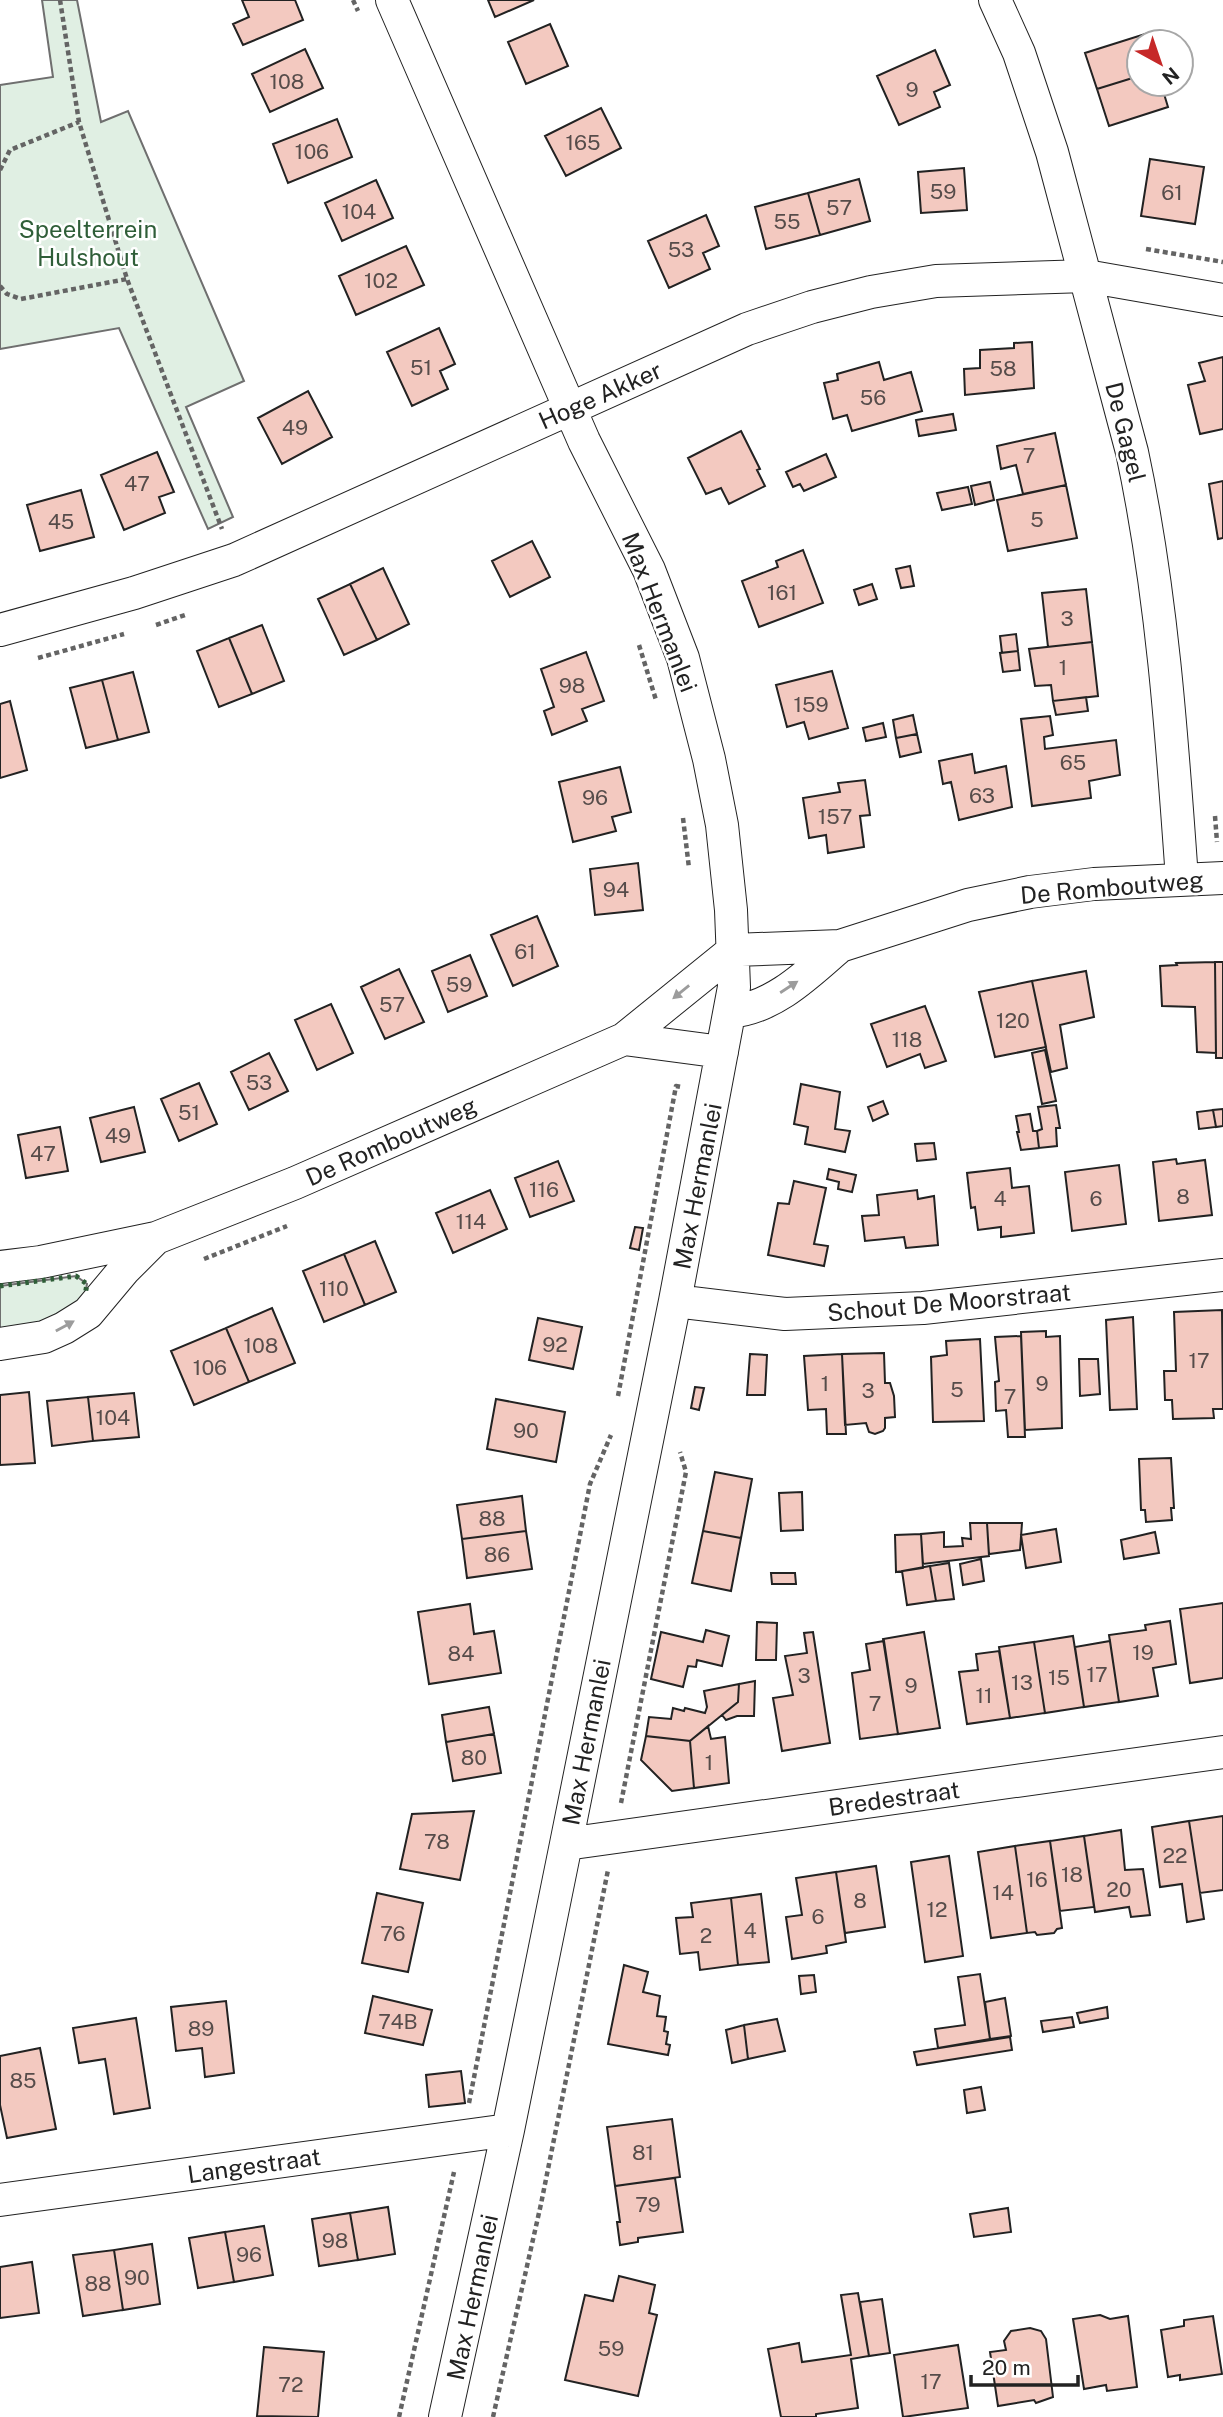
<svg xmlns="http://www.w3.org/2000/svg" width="1223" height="2417" font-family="'Public Sans',sans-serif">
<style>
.green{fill:#e0efe3;stroke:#6f6f6f;stroke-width:2}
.building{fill:#f3c9c0;stroke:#222;stroke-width:2}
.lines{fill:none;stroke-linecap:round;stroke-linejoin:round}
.street-casing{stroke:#222;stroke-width:34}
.path{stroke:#646464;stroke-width:4.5;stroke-dasharray:5 3.5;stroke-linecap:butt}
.street{stroke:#fff;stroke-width:32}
.hedge{stroke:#2f5e38;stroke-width:5;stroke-dasharray:3.5 5;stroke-linecap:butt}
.oneway{fill:#9c9c9c}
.labels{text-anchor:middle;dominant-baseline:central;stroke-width:5;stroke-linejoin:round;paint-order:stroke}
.number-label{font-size:21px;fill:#564c4a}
.park-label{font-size:24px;fill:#2f5e38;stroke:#fff}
.street-label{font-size:24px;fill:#222;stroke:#fff}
</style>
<rect width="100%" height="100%" fill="#fff"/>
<!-- green -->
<path class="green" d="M42,0H77L101,122L128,111L244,381L186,407L233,517L208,529L119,328L0,349V85L53,77Z
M76,1276L87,1284L84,1299L49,1322L0,1332V1286Z"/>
<!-- building -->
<path class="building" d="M242,0H295L303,20L243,45L233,24L249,17Z
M488,0H534L495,17Z
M550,24L568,66L526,84L508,42Z
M1145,34L1147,42H1139V76L1097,89L1085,53Z
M305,49L323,88L270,112L252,74Z
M935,50L950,85L934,92L940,107L899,125L877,76Z
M1139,76V84H1161L1168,107L1109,126L1097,89Z
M601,108L621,148L566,176L545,136Z
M337,119L352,157L288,183L273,144Z
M1150,159L1204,167L1195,224L1141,216Z
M964,168L967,210L921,213L918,172Z
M859,179L870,221L820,235L808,193Z
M376,180L393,218L342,241L325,203Z
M808,193L820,235L766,249L755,207Z
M706,215L719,246L703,253L710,269L669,288L648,241Z
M406,246L424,285L356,315L339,276Z
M439,328L455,364L440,371L448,389L412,406L387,352Z
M1032,342L1034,388L965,395L964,369L980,368V350L1014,348V343Z
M1223,357V429L1200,434L1188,385L1205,381L1199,363Z
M879,362L884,380L911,372L922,411L852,431L847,415L833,419L824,383L838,380L837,374Z
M308,391L332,437L282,464L258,418Z
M953,414L956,430L919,436L916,420Z
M741,431L760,469L757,470L765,486L729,504L721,488L706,494L688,458Z
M1055,433L1066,485L1023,494L1016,465L1001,469L997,446Z
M157,452L174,492L159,497L165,513L124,530L101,475Z
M826,454L836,477L804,491L800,484L793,487L786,472Z
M1223,481V538L1218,539L1209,484Z
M990,482L994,500L975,505L971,486Z
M1066,485L1077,538L1008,551L997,500Z
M968,487L972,504L942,510L937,493Z
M81,490L94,537L40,551L27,505Z
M532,541L550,577L510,597L492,561Z
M803,550L823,603L759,627L742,581L778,567L776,561Z
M910,566L914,586L901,588L896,569Z
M383,568L409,624L377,640L350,584Z
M350,584L377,640L344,655L318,599Z
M872,584L877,599L859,605L854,590Z
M1086,589L1092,642L1048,647L1042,593Z
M262,625L284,681L252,694L229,638Z
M1016,634L1018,651L1002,653L1000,636Z
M229,638L252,694L219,707L197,651Z
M1092,642L1098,696L1053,701L1051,685L1035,686L1029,649Z
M1018,651L1020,670L1003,672L1000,653Z
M586,652L604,701L582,709L587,721L552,735L544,711L554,707L541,669Z
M832,671L848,728L809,739L804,722L787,727L776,685Z
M133,672L149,732L118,740L102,680Z
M102,680L118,740L86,748L70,688Z
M1086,697L1088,711L1056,715L1053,701Z
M10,701L27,770L0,778V704Z
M913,715L917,734L896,738L893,720Z
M1050,716L1053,735L1044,737L1045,749L1116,740L1120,775L1089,781L1091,798L1032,806L1021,719Z
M883,723L886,737L866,741L863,728Z
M917,734L921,752L900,757L896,738Z
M972,754L975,773L1006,766L1012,807L959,820L951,782L943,784L939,761Z
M620,767L631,812L612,817L616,831L573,842L559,782Z
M865,780L870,815L860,816L864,847L828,853L826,835L809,838L803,798L840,792L838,783Z
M638,863L643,910L595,915L590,869Z
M537,916L558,966L513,986L491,935Z
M470,955L487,996L448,1012L432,971Z
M1215,962L1216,1053L1197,1052L1195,1007L1162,1006L1160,966L1177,965L1176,963Z
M1215,962H1223V1058H1216Z
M399,969L424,1022L385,1039L361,987Z
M1086,971L1094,1017L1060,1025L1067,1068L1051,1072L1032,981Z
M1032,981L1046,1047L995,1057L979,992Z
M331,1004L353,1053L317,1070L295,1020Z
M925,1006L946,1061L925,1068L920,1054L887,1067L871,1024Z
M1045,1050L1056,1101L1042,1104L1032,1053Z
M269,1053L288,1091L249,1110L231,1072Z
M199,1083L217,1124L179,1141L161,1099Z
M801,1084L840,1092L835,1129L850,1131L845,1152L805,1144L808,1127L794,1124Z
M883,1101L888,1114L873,1121L868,1107Z
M1056,1105L1060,1128H1056L1057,1146L1039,1148L1037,1131L1042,1129L1038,1107Z
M134,1107L145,1152L101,1162L90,1118Z
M1223,1109V1126L1216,1127L1213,1110Z
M1213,1110L1216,1127L1199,1129L1197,1112Z
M1030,1114L1033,1131H1037L1039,1148L1021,1150L1017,1132H1019L1016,1116Z
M60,1127L68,1171L26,1178L18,1135Z
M934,1143L936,1159L917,1161L915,1144Z
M1176,1159L1177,1164L1205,1160L1212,1215L1159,1221L1153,1162Z
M558,1161L574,1201L530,1217L515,1178Z
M1119,1165L1126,1224L1072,1231L1065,1172Z
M1010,1168L1012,1188L1029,1186L1034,1233L1001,1237V1227L978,1230L975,1207L971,1208L967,1173Z
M829,1169L856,1175L852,1192L838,1189L839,1182L827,1179Z
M794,1181L826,1188L814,1244L828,1246L824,1266L768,1255L778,1203L789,1204Z
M490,1190L507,1229L453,1253L436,1213Z
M917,1190L918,1199L934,1196L938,1245L906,1248L904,1237L865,1241L862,1216L879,1215L877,1195Z
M635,1227L643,1228L639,1250L630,1248Z
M375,1241L396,1292L365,1305L344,1254Z
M344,1254L365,1305L324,1322L303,1271Z
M272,1308L295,1363L249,1382L226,1328Z
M1222,1310L1223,1409H1213L1214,1418L1173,1419L1172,1400H1165L1164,1371H1176L1174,1312Z
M1133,1317L1137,1409L1110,1410L1106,1320Z
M538,1318L582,1327L573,1369L529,1360Z
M226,1328L249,1382L194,1405L171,1351Z
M1046,1331V1337L1060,1336L1062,1428L1025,1430L1021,1332Z
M1021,1336L1025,1437H1008L1006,1410L996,1411L995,1382L999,1381L995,1337Z
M980,1339L984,1421L933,1422L931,1357L947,1355L946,1341Z
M884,1353L885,1383H890L894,1396L895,1417L885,1418V1428L883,1431L875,1434L869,1432L866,1423L845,1425L842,1354Z
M750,1354L767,1355L765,1395H747Z
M842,1354L846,1434H827L826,1409L808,1410L804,1356Z
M1079,1359H1098L1100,1394L1080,1396Z
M695,1387L704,1388L699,1410L691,1408Z
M29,1392L35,1463L0,1465V1395Z
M134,1393L139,1437L93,1441L88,1397Z
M88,1397L93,1441L52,1446L47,1401Z
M496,1399L565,1412L556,1462L487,1449Z
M1171,1458L1174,1508H1171L1172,1520L1146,1522L1145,1510H1141L1139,1459Z
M715,1472L752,1479L741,1538L703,1531Z
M802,1492L803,1530L781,1531L779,1493Z
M522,1496L526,1531L462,1539L457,1505Z
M970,1523H987L989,1556L923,1564L921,1534L944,1532V1547L963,1546L962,1538L971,1539Z
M987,1523H1022L1020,1550L989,1554Z
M1056,1529L1061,1562L1026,1568L1021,1535Z
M526,1531L532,1569L467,1578L462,1539Z
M703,1531L741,1538L731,1591L692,1583Z
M1155,1532L1159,1553L1124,1559L1121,1540Z
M921,1534L923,1568L896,1572L895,1535Z
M981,1559L984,1581L963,1585L960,1564Z
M949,1563L954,1599L936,1601L930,1566Z
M930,1566L936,1601L907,1605L902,1571Z
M771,1573H795L796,1584H772Z
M1223,1603V1678L1190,1683L1180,1609Z
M470,1604L474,1634L494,1631L501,1673L429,1684L418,1612Z
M1170,1621L1176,1664L1153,1668L1158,1696L1119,1702L1109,1635L1146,1630L1145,1625Z
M757,1622L777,1623L776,1660H756Z
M706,1630L729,1636L722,1666L697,1660L696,1667L688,1666L683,1687L651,1679L661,1632L703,1642Z
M813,1632L830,1743L782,1751L773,1698L793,1695L785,1656L807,1653L804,1633Z
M924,1632L940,1728L898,1734L883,1639Z
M1073,1636L1084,1707L1045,1713L1034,1642Z
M884,1641L898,1734L860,1739L852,1673L870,1670L866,1644Z
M1110,1641L1119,1702L1084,1707L1075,1647Z
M1034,1642L1045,1713L1010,1718L999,1647Z
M999,1651L1010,1718L967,1724L959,1672L978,1670L976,1654Z
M755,1681L754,1716H737L726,1720L722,1715L738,1702L739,1684Z
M739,1684L738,1702L690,1741L646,1736L649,1717L671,1719L673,1708L684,1711L685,1708L705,1713L707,1707L704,1691Z
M489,1707L494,1734L446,1742L442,1715Z
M708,1726L711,1739L725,1737L729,1783L694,1788L690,1741Z
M494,1734L501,1773L453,1781L446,1742Z
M646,1736L690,1741L694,1788L672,1791L641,1760Z
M474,1811L460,1880L400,1869L412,1814Z
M1223,1816V1890L1200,1893L1189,1821Z
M1189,1821L1204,1919L1187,1922L1182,1884L1160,1887L1152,1827Z
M1121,1830L1125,1870L1143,1869L1150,1915L1131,1917L1129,1907L1095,1912L1084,1836Z
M1084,1836L1094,1907L1060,1911L1050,1841Z
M1050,1841L1062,1928L1057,1929L1054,1933L1037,1935L1035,1932L1027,1933L1015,1846Z
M1015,1846L1027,1933L991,1938L978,1852Z
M949,1856L963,1956L925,1962L911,1862Z
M876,1866L885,1927L845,1933L836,1872Z
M836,1872L846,1942L826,1946L827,1953L792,1959L786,1917L802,1915L796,1878Z
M377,1893L423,1903L408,1972L362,1963Z
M761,1894L769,1962L738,1965L731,1898Z
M731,1898L738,1965L700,1970L698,1952L680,1954L676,1918L693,1917L691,1903Z
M624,1965L648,1972L643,1992L660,1996L657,2016L666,2017L664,2031L668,2032L666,2044L670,2045L668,2055L608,2044Z
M980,1974L990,2039L938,2048L935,2029L965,2025L958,1977Z
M814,1975L816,1992L801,1994L799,1976Z
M373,1996L432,2010L423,2045L365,2033Z
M1005,1998L1011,2036L990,2039L985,2002Z
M226,2001L234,2073L205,2077L202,2048L176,2051L171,2007Z
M1107,2007L1108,2018L1080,2023L1077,2013Z
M1072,2017L1074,2027L1043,2032L1041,2021Z
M136,2018L150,2108L114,2114L105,2059L79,2063L73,2028Z
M777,2019L785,2051L748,2059L744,2025Z
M744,2025L748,2059L732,2063L726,2030Z
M1010,2037L1012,2050L917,2065L914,2052Z
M40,2048L56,2129L7,2138L0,2105V2056Z
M461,2071L465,2103L429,2107L426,2075Z
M981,2087L985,2110L967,2113L964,2090Z
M672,2119L680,2177L615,2186L607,2127Z
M675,2178L683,2232L638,2238V2242L620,2245L617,2222H620L615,2186Z
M388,2207L395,2254L358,2260L350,2213Z
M1008,2208L1011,2232L974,2237L970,2214Z
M350,2213L358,2260L319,2266L312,2219Z
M264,2226L273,2275L234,2282L225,2232Z
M225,2232L234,2282L198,2288L189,2238Z
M152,2244L160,2304L123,2310L114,2250Z
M114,2250L123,2310L83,2316L73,2255Z
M32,2262L39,2313L0,2318V2267Z
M619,2276L655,2285L649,2313L657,2315L638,2396L565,2380L585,2295L613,2301Z
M858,2293L869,2356L851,2359L858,2408L816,2414V2417H781L768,2349L799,2343L802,2362L851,2355L841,2295Z
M882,2299L890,2353L869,2356L860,2302Z
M1100,2315L1110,2319L1128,2316L1137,2387L1107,2391L1106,2385L1084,2389L1073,2319Z
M1213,2316L1222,2374L1180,2380V2375L1168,2377L1161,2330L1184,2326V2320Z
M1030,2328L1041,2331L1046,2339L1053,2397L1036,2403L1034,2400L998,2406L990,2352L1006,2350L1004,2341L1011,2331Z
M958,2345L968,2408L903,2417L894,2355Z
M264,2347L324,2352L318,2417L257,2416Z"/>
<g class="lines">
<!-- street casing -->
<g class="street-casing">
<path id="street" d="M392,0L584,441L649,570L683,658L709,759L722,825L731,910L734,987L675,1301L566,1844L508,2130L445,2417
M995,0L1019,53L1052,152L1132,452C1162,592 1172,737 1182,879
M0,630L134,593L234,560L747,329L812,307L871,292L936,281L1086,276L1223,300
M730,1012C774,1008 808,974 840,946
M624,1039L722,1052
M0,1267L41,1262L156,1238L295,1183L624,1039L734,950L840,946L968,905L1030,892L1094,884L1223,878
M675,1301L785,1314L923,1308L1223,1275
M0,1344L44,1337L64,1328L88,1313L124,1270L155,1239
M566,1844L1223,1752
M0,2200L508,2130"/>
</g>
<!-- path -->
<path class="path" d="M60,0L79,122L127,279L222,529
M353,0L358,11
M0,170L10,150L79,122
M1146,249L1223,262
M0,286L7,294L21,299L127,279
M156,625L188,614
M639,645L656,700
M38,658L124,634
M1215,816L1217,842
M683,818L689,868
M204,1259L287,1226
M618,1396L676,1086L681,1087
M621,1803L686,1472L680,1452
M469,2103L590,1484L611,1435
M399,2417L454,2172
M493,2417L541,2204L608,1870"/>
<!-- street -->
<use href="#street" class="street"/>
<!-- hedge -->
<path class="hedge" d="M0,1286L76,1276L87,1284L85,1295"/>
</g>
<!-- one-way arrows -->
<defs><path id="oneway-solid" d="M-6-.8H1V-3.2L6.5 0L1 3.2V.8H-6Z" transform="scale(1.75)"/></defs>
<g class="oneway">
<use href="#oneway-solid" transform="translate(789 987) rotate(-33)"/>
<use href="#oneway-solid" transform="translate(681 992) rotate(141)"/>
<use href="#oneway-solid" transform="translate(65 1326) rotate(-29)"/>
</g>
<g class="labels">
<!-- number labels -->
<g class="number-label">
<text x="287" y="81">108</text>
<text x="912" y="89">9</text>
<text x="583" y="142">165</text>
<text x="312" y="151">106</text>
<text x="943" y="191">59</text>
<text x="1172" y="192">61</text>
<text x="839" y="207">57</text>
<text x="359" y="211">104</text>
<text x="787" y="221">55</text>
<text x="681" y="249">53</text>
<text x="381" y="280">102</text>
<text x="421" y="367">51</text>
<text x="1003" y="368">58</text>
<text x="873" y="397">56</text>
<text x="295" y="427">49</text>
<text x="1029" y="455">7</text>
<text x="137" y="483">47</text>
<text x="1037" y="519">5</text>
<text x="61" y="521">45</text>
<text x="782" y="592">161</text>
<text x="1067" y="618">3</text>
<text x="1063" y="667">1</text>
<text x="572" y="685">98</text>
<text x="811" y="704">159</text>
<text x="1073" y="762">65</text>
<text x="982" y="795">63</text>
<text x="595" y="797">96</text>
<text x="835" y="816">157</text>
<text x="616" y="889">94</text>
<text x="525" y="951">61</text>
<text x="459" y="984">59</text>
<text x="392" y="1004">57</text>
<text x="1013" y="1020">120</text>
<text x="907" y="1039">118</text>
<text x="259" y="1082">53</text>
<text x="189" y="1112">51</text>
<text x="118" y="1135">49</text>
<text x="43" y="1153">47</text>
<text x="544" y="1189">116</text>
<text x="1183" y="1196">8</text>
<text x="1000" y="1198">4</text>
<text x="1096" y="1198">6</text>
<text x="471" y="1221">114</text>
<text x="334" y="1288">110</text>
<text x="555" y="1344">92</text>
<text x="261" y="1345">108</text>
<text x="1199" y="1360">17</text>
<text x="210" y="1367">106</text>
<text x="825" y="1383">1</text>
<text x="1042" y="1383">9</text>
<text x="957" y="1389">5</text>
<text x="868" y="1390">3</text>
<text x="1010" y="1396">7</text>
<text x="113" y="1417">104</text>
<text x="526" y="1430">90</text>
<text x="492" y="1518">88</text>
<text x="497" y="1554">86</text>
<text x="1143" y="1652">19</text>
<text x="461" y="1653">84</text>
<text x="1097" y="1674">17</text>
<text x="804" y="1675">3</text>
<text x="1059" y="1677">15</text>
<text x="1022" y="1682">13</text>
<text x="911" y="1685">9</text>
<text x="984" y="1695">11</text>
<text x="875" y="1703">7</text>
<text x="474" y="1757">80</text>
<text x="709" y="1762">1</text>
<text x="437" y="1841">78</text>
<text x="1175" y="1855">22</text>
<text x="1072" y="1874">18</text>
<text x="1037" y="1879">16</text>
<text x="1119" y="1889">20</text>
<text x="1003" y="1892">14</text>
<text x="860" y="1900">8</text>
<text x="937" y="1909">12</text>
<text x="818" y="1916">6</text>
<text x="750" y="1930">4</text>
<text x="393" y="1933">76</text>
<text x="706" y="1935">2</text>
<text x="398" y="2021">74B</text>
<text x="201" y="2028">89</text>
<text x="23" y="2080">85</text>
<text x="643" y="2152">81</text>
<text x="648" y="2204">79</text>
<text x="335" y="2240">98</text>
<text x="249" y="2254">96</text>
<text x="137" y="2277">90</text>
<text x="98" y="2283">88</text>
<text x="611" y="2348">59</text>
<text x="931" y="2381">17</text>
<text x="291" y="2384">72</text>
</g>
<!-- park labels -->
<g class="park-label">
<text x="88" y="229">Speelterrein<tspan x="88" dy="28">Hulshout</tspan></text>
</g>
<!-- street labels -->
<g class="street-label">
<text transform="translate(600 395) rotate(-24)">Hoge Akker</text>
<text transform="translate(1126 432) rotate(76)">De Gagel</text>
<text transform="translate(660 612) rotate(69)">Max Hermanlei</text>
<text transform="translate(1112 887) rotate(-5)">De Romboutweg</text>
<text transform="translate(391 1141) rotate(-24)">De Romboutweg</text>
<text transform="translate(697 1186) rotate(-79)">Max Hermanlei</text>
<text transform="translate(949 1302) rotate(-5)">Schout De Moorstraat</text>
<text transform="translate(586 1742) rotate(-79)">Max Hermanlei</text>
<text transform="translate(894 1798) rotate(-8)">Bredestraat</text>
<text transform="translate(254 2165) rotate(-8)">Langestraat</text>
<text transform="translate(472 2297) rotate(-78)">Max Hermanlei</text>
</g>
</g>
<!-- north arrow -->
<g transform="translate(1160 63) rotate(140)"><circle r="33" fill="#ffffff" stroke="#a7a7a7" stroke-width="2"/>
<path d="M0-5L12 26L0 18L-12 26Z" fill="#c62828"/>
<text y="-10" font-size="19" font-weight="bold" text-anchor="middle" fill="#222222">N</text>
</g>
<!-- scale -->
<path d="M971 2375v10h107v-10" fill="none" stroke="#222222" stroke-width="3.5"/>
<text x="982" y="2375" font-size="21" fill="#222222" stroke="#ffffff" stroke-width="5" paint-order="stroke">20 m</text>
</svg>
